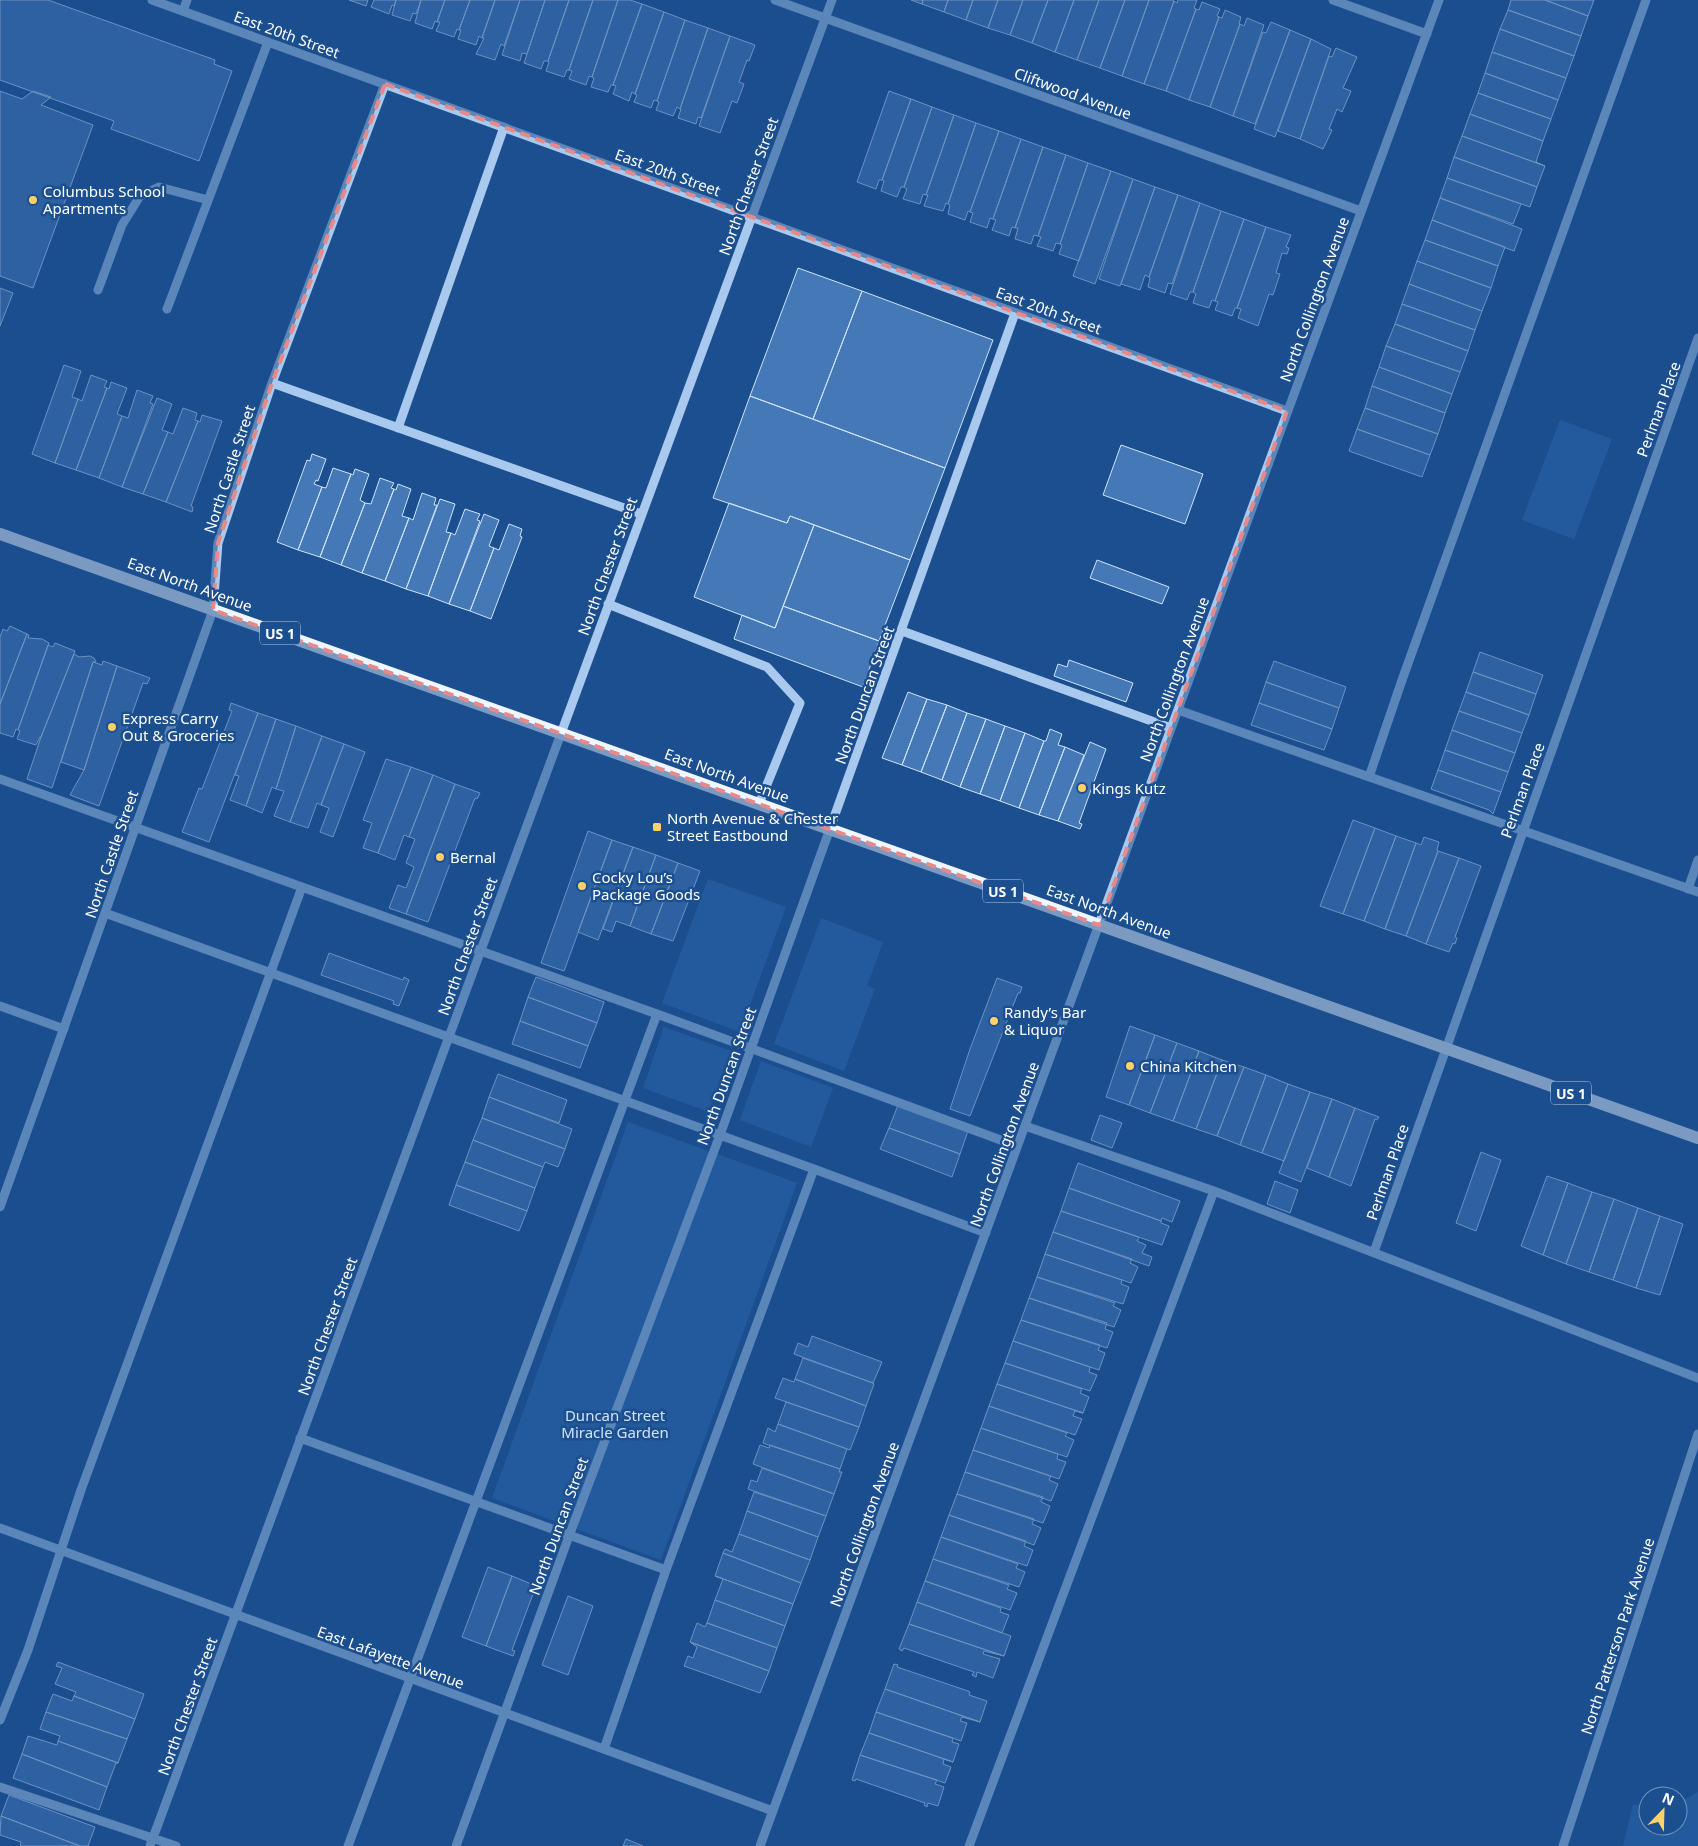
<svg xmlns="http://www.w3.org/2000/svg" width="1698" height="1846" font-family="'Noto Sans',sans-serif">
<style>
.green{fill:#2e69ad}
.building{fill:#4478b7;stroke:#cfe3fa}
.lines{fill:none;stroke-linecap:round;stroke-linejoin:round}
.minor{stroke:#a9c9ee;stroke-width:9}
.major{stroke:#f0f6ff;stroke-width:12}
.marked{fill:none;stroke:#e88989;stroke-width:4;stroke-dasharray:10 6;stroke-linejoin:round}
.poi-dot{fill:#ffd166;stroke:#1b4f8f;stroke-width:2}
.labels{text-anchor:middle;dominant-baseline:central;stroke-width:5;stroke-linejoin:round;paint-order:stroke}
.shield{fill:#1b4f8f;stroke:#bbcadd;stroke-width:1}
.shield-label{font-size:14px;font-weight:bold;fill:#fff}
.street-label{font-size:15px;fill:#fff;stroke:#1b4f8f}
.poi-label{font-size:15px;fill:#fff;stroke:#1b4f8f;text-anchor:start}
.park-label{font-size:15px;fill:#cfe3fa;stroke:#1b4f8f}
</style>
<rect width="100%" height="100%" fill="#1b4f8f"/>
<!-- green -->
<path class="green" d="M1560,420L1612,439L1574,539L1522,520Z
M708,879L786,907L740,1032L662,1003Z
M821,918L883,942L867,986L875,989L844,1071L774,1044Z
M664,1027L731,1051L709,1112L643,1088Z
M761,1061L833,1088L811,1147L740,1120Z
M628,1122L797,1183L661,1560L492,1498Z
M1698,1792V1846H1623L1633,1805L1648,1804V1826H1678V1802L1682,1801Z"/>
<!-- building -->
<path class="building" d="M0,0H48L215,60L214,64L232,71L199,161L111,129L114,121L0,80Z
M349,0H368L366,6Z
M374,0H396L394,6L392,5L389,14L371,7Z
M396,0H421L416,14L413,13L410,21L392,15Z
M421,0H445L437,22L435,21L432,29L415,23Z
M445,0H470L459,30L457,29L454,37L436,31L440,22H437Z
M470,0H495L482,38L479,36L476,45L458,39L461,30H459Z
M495,0H520L504,46L501,44L495,60L476,54L484,38H482Z
M520,0H545L527,54L522,53L520,61L502,55Z
M545,0H569L548,61H544L541,69L524,63Z
M569,0H593L569,70H567L564,77L546,71L549,62L548,61Z
M593,0H618L592,77L589,76L586,85L569,79L572,71L569,70Z
M618,0H630L642,4L613,85H611L608,92L591,87L594,78L592,77Z
M911,0H923L922,4Z
M923,0H948L944,12L922,4Z
M948,0H973L966,20L944,12Z
M973,0H998L988,28L966,20Z
M998,0H1023L1010,35L988,28Z
M1023,0H1048L1032,43L1010,35Z
M1048,0H1074L1055,52L1032,43Z
M1074,0H1099L1077,60L1055,52Z
M1099,0H1125L1100,68L1077,60Z
M1125,0H1149L1122,76L1100,68Z
M1149,0H1172L1174,1L1144,84L1122,76Z
M1178,0H1197L1194,8L1196,9L1166,91L1144,84L1174,1L1177,3Z
M1511,0H1545L1588,16L1581,36L1508,10Z
M1545,0H1594L1588,16Z
M1202,2L1220,9L1217,16L1219,17L1189,100L1166,91L1196,9L1199,10Z
M642,4L664,12L635,94L632,92L629,101L613,94L616,86L613,85Z
M1225,10L1241,17L1239,24H1240L1210,107L1189,100L1219,17L1222,18Z
M1508,10L1581,36L1574,56L1500,29Z
M664,12L685,20L657,101L654,100L651,108L634,102L637,95L635,94Z
M1247,18L1264,25L1233,116L1210,107L1240,24L1244,26Z
M685,20L708,28L680,109L677,107L673,116L656,110L659,102L657,101Z
M1271,22L1290,30L1255,124L1233,116L1263,32L1266,33Z
M708,28L730,36L701,118L698,117L696,124L678,118L681,109H680Z
M1500,29L1574,56L1566,78L1492,52Z
M1290,30L1311,39L1275,137L1254,129Z
M730,36L755,45L749,61L747,60L739,82L744,84L737,103L732,101L720,133L699,126Z
M1311,39L1331,49L1300,139L1278,131Z
M1336,48L1357,57L1343,88L1351,91L1342,112L1337,109L1329,129L1332,130L1323,149L1300,139L1329,56L1332,57Z
M1492,52L1566,78L1558,100L1485,73Z
M1485,73L1558,100L1551,119L1478,93Z
M0,91L22,99L33,91L51,97L41,105L93,125L33,288L0,276Z
M889,91L911,99L882,180H879L876,189L857,182Z
M1478,93L1551,119L1543,141L1470,114Z
M911,99L932,107L904,187H901L897,197L881,191L884,181L882,180Z
M932,107L954,115L926,195L923,194L920,204L903,199L907,189L904,187Z
M1470,114L1543,141L1536,162L1545,166L1462,136Z
M954,115L976,123L948,204L946,203L943,211L924,206L928,195H926Z
M976,123L999,131L970,212L968,211L965,220L948,214L950,205L948,204Z
M999,131L1021,139L993,219L990,218L987,228L970,222L973,213L970,212Z
M1462,136L1545,166L1537,187L1454,157Z
M1021,139L1043,147L1015,228L1012,227L1009,236L992,230L996,220L993,219Z
M1043,147L1066,155L1038,236L1034,235L1031,244L1015,239L1018,228H1015Z
M1066,155L1088,163L1060,244L1056,243L1053,251L1037,246L1041,237L1038,236Z
M1454,157L1537,187L1530,207L1447,178Z
M1088,163L1111,171L1079,261L1059,254L1062,245L1060,244Z
M1111,171L1133,179L1095,284L1073,276Z
M1447,178L1521,204L1513,224L1440,198Z
M1133,179L1155,187L1120,286L1099,279Z
M1155,187L1178,195L1149,277L1145,275L1140,290L1121,284Z
M1178,195L1200,203L1172,284L1168,283L1165,293L1148,287L1150,278L1149,277Z
M1440,198L1522,229L1514,251L1432,220Z
M1200,203L1221,211L1193,292H1190L1187,300L1170,294Z
M1221,211L1244,219L1215,301L1212,300L1209,308L1193,303L1196,294L1193,292Z
M1244,219L1266,227L1237,308H1235L1232,316L1215,310L1218,302L1215,301Z
M1432,220L1505,247L1498,266L1425,240Z
M1266,227L1291,235L1286,247L1289,248L1287,254L1282,253L1276,273L1280,274L1273,295L1269,294L1258,326L1238,318L1241,309L1237,308Z
M1425,240L1498,266L1491,288L1417,261Z
M1417,261L1491,288L1482,311L1409,284Z
M798,268L862,291L813,419L750,396Z
M1409,284L1482,311L1475,330L1402,304Z
M0,288L13,293L0,326Z
M862,291L993,340L945,468L813,419Z
M1402,304L1475,330L1468,351L1395,324Z
M1395,324L1468,351L1460,372L1386,346Z
M1386,346L1460,372L1452,394L1379,367Z
M64,365L81,371L72,397L78,399L55,463L32,454Z
M1379,367L1452,394L1445,413L1372,386Z
M91,375L107,381L104,387L107,388L76,470L55,463L78,399L82,401Z
M111,382L127,388L117,414L122,416L99,478L76,470L107,388L109,389Z
M1372,386L1445,413L1438,434L1365,408Z
M137,390L153,396L150,403L153,404L122,487L99,478L122,416L128,418Z
M750,396L945,468L910,560L790,516L787,523L713,498Z
M157,398L172,404L162,430L168,432L143,494L122,487Z
M183,408L197,413L195,420L198,421L166,502L143,494L168,432L173,434Z
M1365,408L1438,434L1430,455L1357,429Z
M202,415L222,421L191,506L193,507L192,512L166,502L198,421L200,422Z
M1357,429L1430,455L1422,477L1349,451Z
M1121,445L1203,474L1185,524L1103,495Z
M312,454L326,459L318,481L316,480L314,484L322,487L298,550L277,542L307,460L310,461Z
M333,468L351,474L320,557L298,550L322,487L326,488Z
M355,469L369,474L360,500L365,503L341,565L320,557L351,474L353,475Z
M380,478L394,483L391,488L394,489L362,573L341,565L365,503L371,504Z
M398,484L411,489L402,516L409,518L385,581L362,573L394,489L396,490Z
M422,493L436,498L434,505H437L406,589L385,581L409,518L413,520Z
M440,499L455,504L446,532L451,533L428,596L406,589Z
M729,503L787,523L790,516L814,525L775,628L694,597Z
M465,509L480,514L477,520L480,521L449,604L428,596L451,533L455,535Z
M484,514L499,520L489,546L494,548L470,611L449,604Z
M509,524L522,529L520,536L522,537L491,619L470,611L494,548L499,550Z
M814,525L910,560L879,641L783,606Z
M1097,560L1169,587L1162,604L1090,578Z
M783,606L879,641L863,687L734,639L742,615L775,628Z
M10,626L27,634L0,704V637L3,629L7,631Z
M27,634L29,635L28,638L42,639L49,643L18,730L16,729L13,737L0,733V704Z
M55,643L75,651L41,737H40L36,745L17,739L20,731L18,730L48,645L53,647Z
M1480,652L1543,675L1536,694L1473,672Z
M74,654L79,657L90,656L94,658L96,662H93L52,788L27,779L41,737Z
M1069,660L1133,683L1126,702L1054,676L1058,664L1067,667Z
M103,661L117,666L84,770L61,762L93,662L102,665Z
M1274,661L1346,687L1339,708L1266,682Z
M117,666L150,678L147,684L143,683L99,806L70,795L84,770Z
M1473,672L1536,694L1529,715L1466,692Z
M1266,682L1339,708L1332,729L1259,703Z
M908,692L927,699L902,765L882,758Z
M1466,692L1529,715L1522,733L1459,711Z
M927,699L947,705L921,772L902,765Z
M231,703L258,713L209,842L182,832L199,788L202,789L232,711L229,710Z
M1259,703L1332,729L1324,750L1251,725Z
M947,705L967,713L942,780L921,772Z
M1459,711L1522,733L1515,753L1452,730Z
M258,713L276,719L246,806L230,800L239,776L235,775Z
M967,713L986,719L960,787L942,780Z
M276,719L296,726L276,789L272,787L262,813L246,806Z
M986,719L1005,726L980,794L960,787Z
M296,726L322,736L290,822L274,816L284,791L276,789Z
M1005,726L1025,733L1000,801L980,794Z
M1050,729L1062,734L1058,745L1065,747L1039,815L1019,808L1044,741H1046Z
M1452,730L1515,753L1508,772L1445,750Z
M1025,733L1044,741L1019,808L1000,801Z
M322,736L344,744L321,805L317,803L308,828L290,822Z
M1090,742L1106,749L1079,823L1082,824L1080,829L1058,821Z
M344,744L365,752L333,837L320,832L329,808L321,805Z
M1065,747L1084,755L1058,821L1039,815Z
M1445,750L1508,772L1501,792L1438,770Z
M386,759L411,767L378,853L363,848L372,823L363,820Z
M411,767L433,775L409,837L404,835L395,860L378,853Z
M1438,770L1501,792L1493,814L1489,810L1431,789Z
M433,775L455,784L406,914L389,908L398,885L406,888L414,867L406,863L415,839L409,837Z
M455,784L480,793L477,799L475,798L428,922L406,914Z
M1353,820L1375,828L1343,914L1320,906Z
M1375,828L1396,836L1364,921L1343,914Z
M588,831L612,840L564,971L541,963Z
M1396,836L1416,843L1385,929L1364,921Z
M1424,837L1439,842L1437,850L1438,851L1406,936L1385,929L1416,843L1421,845Z
M612,840L633,847L598,940L578,932Z
M633,847L656,855L630,926L616,921L612,932L603,929Z
M1438,851L1459,858L1426,944L1406,936Z
M656,855L678,863L651,934L630,926Z
M1459,858L1481,866L1455,937L1457,938L1455,944L1453,943L1449,952L1426,944Z
M678,863L700,871L673,941L651,934Z
M329,953L403,980L404,977L409,980L399,1006L393,1004L394,1001L321,975Z
M536,977L604,1002L597,1023L528,997Z
M997,978L1022,987L1020,993H1018L970,1116L950,1109L970,1049Z
M528,997L597,1023L588,1046L520,1021Z
M520,1021L588,1046L580,1068L512,1044Z
M1130,1026L1155,1035L1129,1105L1106,1097Z
M1155,1035L1177,1043L1150,1113L1129,1105Z
M1177,1043L1199,1051L1173,1121L1150,1113Z
M1199,1051L1222,1060L1196,1129L1173,1121Z
M1222,1060L1244,1067L1217,1136L1196,1129Z
M1244,1067L1266,1075L1240,1145L1217,1136Z
M498,1074L567,1100L559,1123L489,1097Z
M1266,1075L1288,1084L1262,1153L1240,1145Z
M1288,1084L1310,1092L1284,1161L1262,1153Z
M1310,1092L1332,1099L1301,1182L1279,1173Z
M489,1097L572,1129L565,1149L482,1118Z
M1332,1099L1355,1108L1329,1177L1307,1168Z
M898,1105L968,1131L960,1154L889,1128Z
M1355,1108L1379,1117L1377,1120L1375,1119L1351,1186L1329,1177Z
M1100,1115L1122,1123L1112,1148L1091,1140Z
M482,1118L565,1149L558,1167L545,1162L543,1167L473,1140Z
M889,1128L960,1154L952,1177L880,1149Z
M473,1140L543,1167L535,1188L465,1162Z
M1481,1152L1501,1160L1476,1231L1456,1223Z
M465,1162L535,1188L527,1211L456,1185Z
M1078,1163L1180,1201L1172,1222L1162,1218L1161,1221L1069,1188Z
M1547,1176L1568,1183L1543,1255L1521,1246Z
M1275,1181L1298,1190L1290,1213L1267,1204Z
M1568,1183L1592,1192L1566,1264L1543,1255Z
M456,1185L527,1211L519,1231L449,1205Z
M1069,1188L1161,1221V1223L1169,1226L1162,1245L1061,1211Z
M1592,1192L1614,1199L1589,1272L1566,1264Z
M1614,1199L1638,1208L1613,1280L1589,1272Z
M1638,1208L1660,1216L1636,1288L1613,1280Z
M1061,1211L1139,1237L1137,1241L1146,1245L1142,1253L1152,1257L1149,1266L1053,1232Z
M1660,1216L1683,1224L1660,1295L1636,1288Z
M1053,1232L1132,1259L1130,1263L1138,1267L1131,1283L1045,1254Z
M1045,1254L1122,1280L1121,1284L1129,1287L1123,1304L1037,1277Z
M1037,1277L1115,1303L1113,1306L1121,1310L1114,1327L1029,1298Z
M1029,1298L1107,1323L1105,1329L1113,1332L1107,1348L1021,1320Z
M1021,1320L1100,1345L1098,1350L1105,1353L1099,1370L1013,1341Z
M812,1336L882,1362L873,1383L794,1354L798,1343L808,1347Z
M1013,1341L1090,1367L1089,1372L1097,1375L1090,1391L1005,1363Z
M803,1358L873,1383L874,1384L866,1406L795,1379Z
M1005,1363L1082,1389L1080,1393L1089,1397L1083,1413L997,1384Z
M783,1378L794,1382L795,1379L866,1406L859,1427L775,1398Z
M997,1384L1083,1413L1075,1411L1073,1416L1082,1419L1075,1435L989,1406Z
M786,1402L859,1427L850,1450L778,1424Z
M989,1406L1067,1433L1065,1436L1074,1440L1067,1457L981,1428Z
M778,1424L847,1449L840,1469L763,1443L768,1428L775,1432Z
M981,1428L1058,1454L1057,1459L1066,1462L1059,1479L973,1450Z
M760,1445L769,1448L770,1445L840,1469L839,1472H842L834,1494L753,1464Z
M973,1450L1051,1476L1049,1480L1058,1484L1051,1501L965,1472Z
M762,1468L834,1494L826,1516L748,1489L751,1480L757,1482Z
M965,1472L1043,1497L1041,1502L1050,1506L1043,1523L957,1494Z
M754,1492L826,1516L818,1537L747,1511Z
M957,1494L1034,1519L1032,1524L1041,1528L1034,1545L949,1515Z
M747,1511L818,1537L810,1560L739,1534Z
M949,1515L1026,1541L1024,1546L1033,1550L1027,1566L941,1537Z
M739,1534L810,1560L801,1583L723,1553L725,1549L732,1552Z
M941,1537L1018,1564L1016,1568L1025,1572L1019,1587L933,1559Z
M723,1553L801,1583L793,1604L715,1576Z
M933,1559L1009,1585L1007,1589L1017,1593L1010,1610L925,1581Z
M488,1567L512,1576L486,1646L462,1637Z
M512,1576L536,1586L512,1650L515,1651L513,1656L486,1646Z
M715,1576L793,1604L785,1626L715,1600L723,1579Z
M925,1581L1001,1608L1000,1612L1009,1615L1002,1633L917,1602Z
M568,1596L593,1606L568,1675L542,1665Z
M715,1600L785,1626L777,1648L707,1623Z
M917,1602L1011,1636L1004,1656L909,1624Z
M697,1623L705,1627L707,1623L777,1648L769,1671L690,1642Z
M909,1624L1004,1656L984,1651L983,1654L1000,1659L993,1678L977,1672L976,1677L972,1675L974,1672L904,1648L902,1651L899,1649Z
M690,1642L769,1671L760,1693L684,1666L688,1656L693,1658L697,1647Z
M58,1662L144,1694L135,1719L74,1696L76,1692L55,1684L62,1668L56,1666Z
M894,1664L898,1665L897,1667L968,1691L970,1692L969,1695L987,1701L980,1722L885,1689Z
M885,1689L980,1722L962,1717L960,1721L967,1723L961,1741L876,1712Z
M53,1694L72,1701L74,1696L135,1719L127,1739L46,1712Z
M46,1712L127,1739L118,1763L58,1741L60,1736L40,1729Z
M876,1712L953,1738L952,1742L959,1744L953,1762L869,1733Z
M869,1733L953,1762L944,1759L943,1764L951,1767L945,1783L860,1755Z
M28,1736L57,1745L58,1741L118,1763H116L107,1787L22,1754Z
M22,1754L107,1787L99,1810L13,1778Z
M860,1755L937,1780L935,1784L944,1787L938,1806L928,1803L927,1807L924,1805L925,1803L856,1779L855,1781L852,1780Z
M9,1795L95,1827L88,1846H80L1,1816Z
M1,1816L80,1846H20L21,1842L0,1835Z
M626,1839L643,1846H623Z"/>
<g class="lines">
<!-- minor -->
<path class="minor" d="M152,0L1287,411
M775,0L1361,211
M1333,0L1427,34
M183,11L187,0
M98,290L122,225L140,196L159,187L208,200
M167,309L268,42
M272,383L641,514
M398,428L504,127
M608,604L767,667L800,703L759,804
M902,631L1171,728
M1178,710L1698,892
M1369,777L1401,683L1646,0
M0,779L657,1014L1017,1146
M1688,889L1698,860
M105,913L814,1169L986,1233
M0,1006L64,1029
M1025,1126L1214,1191L1698,1378
M0,1207L213,610L218,543L272,383L385,84
M1374,1252L1698,338
M300,1438L666,1570
M0,1528L773,1811
M0,1720L28,1650L81,1490L302,887
M604,1749L666,1570L814,1169
M0,1787L176,1846
M150,1846L832,0
M348,1846L657,1014
M456,1846L569,1536L720,1135L1015,313
M760,1846L1439,0
M969,1846L1214,1191
M1563,1846L1698,1434"/>
<!-- major -->
<path class="major" d="M0,534L1698,1138"/>
</g>
<!-- marked area -->
<path d="M0 0H1698V1846H0ZM385,84L1287,411L1099,925L213,610L218,543L272,383Z" fill="#1b4f8f" fill-opacity=".55" fill-rule="evenodd"/>
<path class="marked" d="M385,84L1287,411L1099,925L213,610L218,543L272,383Z"/>
<!-- markers -->
<g class="poi-dot">
<circle cx="33" cy="200" r="5"/>
<circle cx="112" cy="727" r="5"/>
<circle cx="1082" cy="788" r="5"/>
<rect x="652" y="822" width="10" height="10" rx="2.5"/>
<circle cx="440" cy="857" r="5"/>
<circle cx="582" cy="886" r="5"/>
<circle cx="994" cy="1021" r="5"/>
<circle cx="1130" cy="1066" r="5"/>
</g>
<g class="labels">
<!-- shield labels -->
<g class="shield">
<rect x="260" y="621.5" width="40" height="23" rx="4"/>
<rect x="983" y="879.5" width="40" height="23" rx="4"/>
<rect x="1551" y="1081.5" width="40" height="23" rx="4"/>
</g>
<g class="shield-label">
<text x="280" y="633">US 1</text>
<text x="1003" y="891">US 1</text>
<text x="1571" y="1093">US 1</text>
</g>
<!-- street labels -->
<g class="street-label">
<text transform="translate(287 34) rotate(20)">East 20th Street</text>
<text transform="translate(1073 93) rotate(20)">Cliftwood Avenue</text>
<text transform="translate(668 172) rotate(20)">East 20th Street</text>
<text transform="translate(748 186) rotate(-70)">North Chester Street</text>
<text transform="translate(1314 299) rotate(-70)">North Collington Avenue</text>
<text transform="translate(1049 310) rotate(20)">East 20th Street</text>
<text transform="translate(1658 409) rotate(-70)">Perlman Place</text>
<text transform="translate(229 469) rotate(-72)">North Castle Street</text>
<text transform="translate(607 566) rotate(-70)">North Chester Street</text>
<text transform="translate(190 584) rotate(20)">East North Avenue</text>
<text transform="translate(1174 679) rotate(-70)">North Collington Avenue</text>
<text transform="translate(864 695) rotate(-70)">North Duncan Street</text>
<text transform="translate(727 775) rotate(20)">East North Avenue</text>
<text transform="translate(1522 790) rotate(-70)">Perlman Place</text>
<text transform="translate(111 854) rotate(-71)">North Castle Street</text>
<text transform="translate(1109 911) rotate(20)">East North Avenue</text>
<text transform="translate(467 946) rotate(-70)">North Chester Street</text>
<text transform="translate(726 1076) rotate(-70)">North Duncan Street</text>
<text transform="translate(1004 1144) rotate(-70)">North Collington Avenue</text>
<text transform="translate(1387 1172) rotate(-71)">Perlman Place</text>
<text transform="translate(327 1326) rotate(-70)">North Chester Street</text>
<text transform="translate(864 1524) rotate(-70)">North Collington Avenue</text>
<text transform="translate(558 1526) rotate(-70)">North Duncan Street</text>
<text transform="translate(1617 1636) rotate(-72)">North Patterson Park Avenue</text>
<text transform="translate(391 1657) rotate(20)">East Lafayette Avenue</text>
<text transform="translate(187 1706) rotate(-70)">North Chester Street</text>
</g>
<!-- poi labels -->
<g class="poi-label">
<text x="43" y="191">Columbus School<tspan x="43" dy="17">Apartments</tspan></text>
<text x="122" y="718">Express Carry<tspan x="122" dy="17">Out &amp; Groceries</tspan></text>
<text x="1092" y="788">Kings Kutz</text>
<text x="667" y="818">North Avenue &amp; Chester<tspan x="667" dy="17">Street Eastbound</tspan></text>
<text x="450" y="857">Bernal</text>
<text x="592" y="877">Cocky Lou’s<tspan x="592" dy="17">Package Goods</tspan></text>
<text x="1004" y="1012">Randy’s Bar<tspan x="1004" dy="17">&amp; Liquor</tspan></text>
<text x="1140" y="1066">China Kitchen</text>
</g>
<!-- park labels -->
<g class="park-label">
<text x="615" y="1415">Duncan Street<tspan x="615" dy="17">Miracle Garden</tspan></text>
</g>
</g>
<!-- north arrow -->
<g transform="translate(1663 1811) rotate(23)"><circle r="24" fill="#1b4f8f" stroke="#7695bc"/>
<path d="M0-4L9 19L0 12L-9 19Z" fill="#ffd166"/>
<text y="-8" font-size="14" font-weight="bold" text-anchor="middle" fill="#ffffff">N</text>
</g>
</svg>
